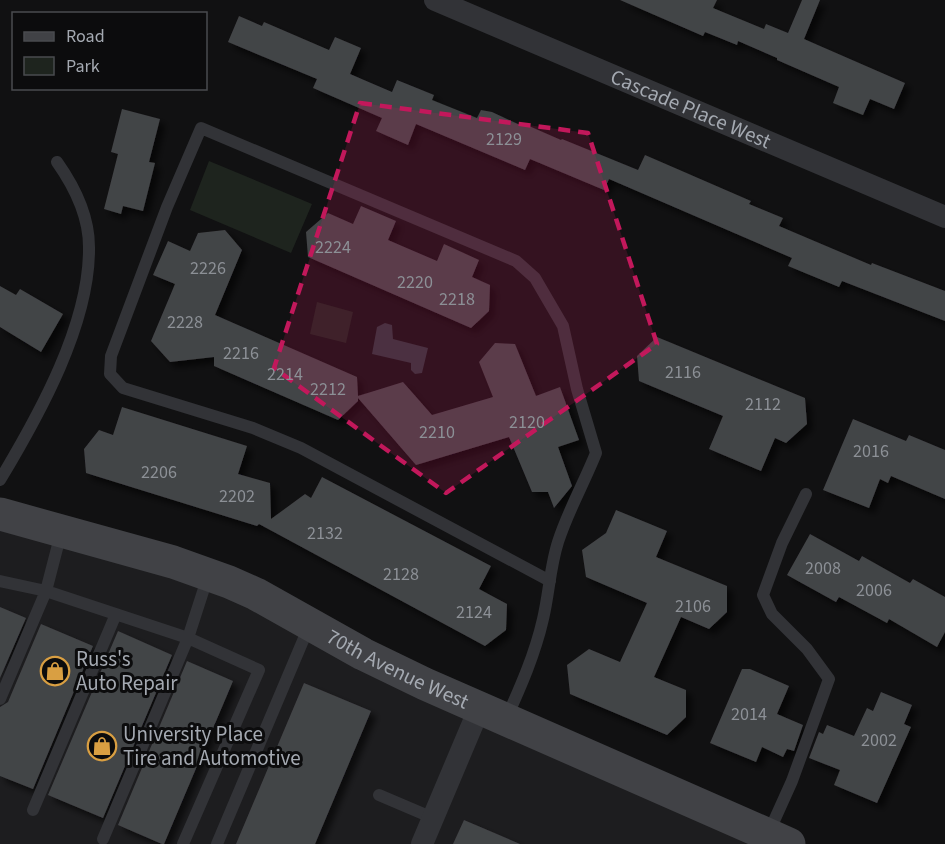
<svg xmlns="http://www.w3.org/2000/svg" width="945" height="844" font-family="'Source Sans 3',sans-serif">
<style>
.built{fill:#1d1d1f}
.green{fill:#1e241e}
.water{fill:#2e363b}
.building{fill:#434447;filter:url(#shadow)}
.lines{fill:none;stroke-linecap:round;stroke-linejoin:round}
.lane{stroke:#323337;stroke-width:12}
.street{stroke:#323337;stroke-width:22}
.secondary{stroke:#414246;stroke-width:33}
.marked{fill:#c2185b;fill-opacity:0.2;stroke:#c2185b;stroke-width:4.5;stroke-dasharray:12 8;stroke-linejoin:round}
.labels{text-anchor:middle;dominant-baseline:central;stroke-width:6;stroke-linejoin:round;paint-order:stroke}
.number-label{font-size:18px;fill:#8c9096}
.street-label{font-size:21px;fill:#a4a9b1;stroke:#0c0c0d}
.poi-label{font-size:21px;fill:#a4a9b1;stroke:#0c0c0d;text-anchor:start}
</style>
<defs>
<filter id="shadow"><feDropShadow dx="5.5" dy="5.5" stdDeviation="3" flood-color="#0009"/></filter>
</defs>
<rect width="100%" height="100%" fill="#111112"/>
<!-- built -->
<path class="built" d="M0,514L173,562L789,844H0Z"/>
<!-- green -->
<path class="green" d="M209,161L312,204L291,253L190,210Z
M317,302L353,312L346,343L310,334Z"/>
<!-- water -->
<path class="water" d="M385,323L392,325L393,339L428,348L422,373L415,374L411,370V363L372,354L377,327Z"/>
<!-- building -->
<path class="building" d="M620,0H717L713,8L764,29L766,24L788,33L802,0H820L804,39L905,83L894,109L870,99L863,115L833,103L839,87L777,60V58L738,41L737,45L705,32L703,36Z
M239,16L262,26L264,22L329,50L335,37L361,48L350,74L392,92L397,80L434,95L432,100L477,118L481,110L492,112L520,125L529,126L561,140L562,139L638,170L645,155L751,201L749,204L783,218L779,226L871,265L872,263L945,291V321L842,281L839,287L788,266L792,258L609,179L604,190L530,159L525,170L416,124L408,145L376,131L382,118L313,88L317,79L228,42Z
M122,109L160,119L149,162L155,163L143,211L123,206L121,214L104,209L118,154L111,152Z
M361,206L396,221L388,240L437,261L444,244L479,260L472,277L490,285L489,311L471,328L308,257L306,232L328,213L353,224Z
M225,230L242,250L215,315L357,377L358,396L403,382L432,415L493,397L479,362L495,343L515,344L536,396L560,387L579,440L558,447L572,486L554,508L548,492H532L509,437L416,465L358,398V401L338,420L214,366V357L170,362L151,341L175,284L153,275L168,241L190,251L198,233Z
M0,286L16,295L20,289L63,314L41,352L0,327Z
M657,337L805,398L807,424L786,443L775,438L761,471L709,449L723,416L639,381L637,356Z
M122,407L247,446L238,474L270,483L271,519L305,494L311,498L322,477L491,566L479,589L507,604L506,630L485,646L259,524L257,526L86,473L84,449L99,430L113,435Z
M853,419L906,441L909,435L945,450V499L891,476L888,483L880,479L869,508L823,490Z
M616,510L667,531L656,557L727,586V612L709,629L681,617L654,677L686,690V717L667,735L570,694L567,665L589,649L620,662L647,603L586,577L582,550L606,533Z
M810,534L859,561L862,556L910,583L913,579L945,597V632L937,647L889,619L887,623L839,597L836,602L787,575Z
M0,607L26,618L0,678Z
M41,624L93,646L33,789L0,776V707L8,702Z
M118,631L172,655L103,818L48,795Z
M187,661L233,681L164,844H162L118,825Z
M742,669H750L789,686L777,714L803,725L794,751L787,749L783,757L762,747L756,762L710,743Z
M304,683L371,711L315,844H236Z
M881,692L912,705L904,724L911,727L877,803L834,785L840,770L809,758L819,732L823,734L827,725L854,736L867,708L873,711Z
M464,820L520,844H453Z"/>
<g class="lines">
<!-- lane -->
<path class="lane" d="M0,480C39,415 90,324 89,247C89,216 74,186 57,162
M61,533L46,591L188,638L259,670L183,844
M0,581L46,591L0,699
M506,719C521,686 535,654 543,619C549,594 550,567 558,542C568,511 584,483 596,453L577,389L563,326L535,278L516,261L201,128L167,207L111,356L110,374L123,388L253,428L301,448L550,581
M379,795L433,818
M33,810L116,614
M769,832L792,781L829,679L807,649L772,614L763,595L782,543L806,494
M103,839L188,638L208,576
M217,844L310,624"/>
<!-- street -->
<g class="street">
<path id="s1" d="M435,0L945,217"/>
<path d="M422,844L479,709"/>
</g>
<!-- secondary -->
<path class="secondary" id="s2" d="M0,514L173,562L229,582L256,594L363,654L425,684L789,844"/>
</g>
<!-- marked area -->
<path class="marked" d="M360,103L588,133L657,344L446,493L274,368Z"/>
<!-- icons -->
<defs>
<g id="shop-ring" transform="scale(1.5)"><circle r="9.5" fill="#0c0c0d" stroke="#d99f42" stroke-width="1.5"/><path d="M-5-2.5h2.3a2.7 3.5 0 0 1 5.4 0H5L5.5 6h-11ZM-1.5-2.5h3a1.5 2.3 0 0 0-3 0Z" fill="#d99f42"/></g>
</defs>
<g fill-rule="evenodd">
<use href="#shop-ring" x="55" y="671"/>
<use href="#shop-ring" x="102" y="746"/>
</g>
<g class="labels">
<!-- number labels -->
<g class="number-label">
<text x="504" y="139">2129</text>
<text x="333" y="247">2224</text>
<text x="208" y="268">2226</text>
<text x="415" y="282">2220</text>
<text x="457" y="299">2218</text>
<text x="185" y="322">2228</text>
<text x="241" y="353">2216</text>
<text x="683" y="372">2116</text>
<text x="285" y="374">2214</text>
<text x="328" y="389">2212</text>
<text x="763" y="404">2112</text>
<text x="527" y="422">2120</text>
<text x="437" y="432">2210</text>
<text x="871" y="451">2016</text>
<text x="159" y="472">2206</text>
<text x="237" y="496">2202</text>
<text x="325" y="533">2132</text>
<text x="823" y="568">2008</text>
<text x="401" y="574">2128</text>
<text x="874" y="590">2006</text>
<text x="693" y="606">2106</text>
<text x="474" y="612">2124</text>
<text x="749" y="714">2014</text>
<text x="879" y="740">2002</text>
</g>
<!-- street labels -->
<g class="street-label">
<text stroke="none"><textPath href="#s1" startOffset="278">Cascade Place West</textPath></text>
<text stroke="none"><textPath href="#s2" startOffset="429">70th Avenue West</textPath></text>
</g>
<!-- poi labels -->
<g class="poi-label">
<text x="76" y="659">Russ's<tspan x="76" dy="24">Auto Repair</tspan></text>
<text x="123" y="734">University Place<tspan x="123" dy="24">Tire and Automotive</tspan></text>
</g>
</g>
<!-- legend -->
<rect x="12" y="12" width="195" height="78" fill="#0c0c0d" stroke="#494b4f" stroke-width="1.5"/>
<rect x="24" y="32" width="30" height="9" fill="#414246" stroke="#494b4f" stroke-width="1.5"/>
<text x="66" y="42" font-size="18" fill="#a4a9b1">Road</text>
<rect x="24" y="57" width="30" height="18" fill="#1e241e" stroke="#494b4f" stroke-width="1.5"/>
<text x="66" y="72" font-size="18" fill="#a4a9b1">Park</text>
</svg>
